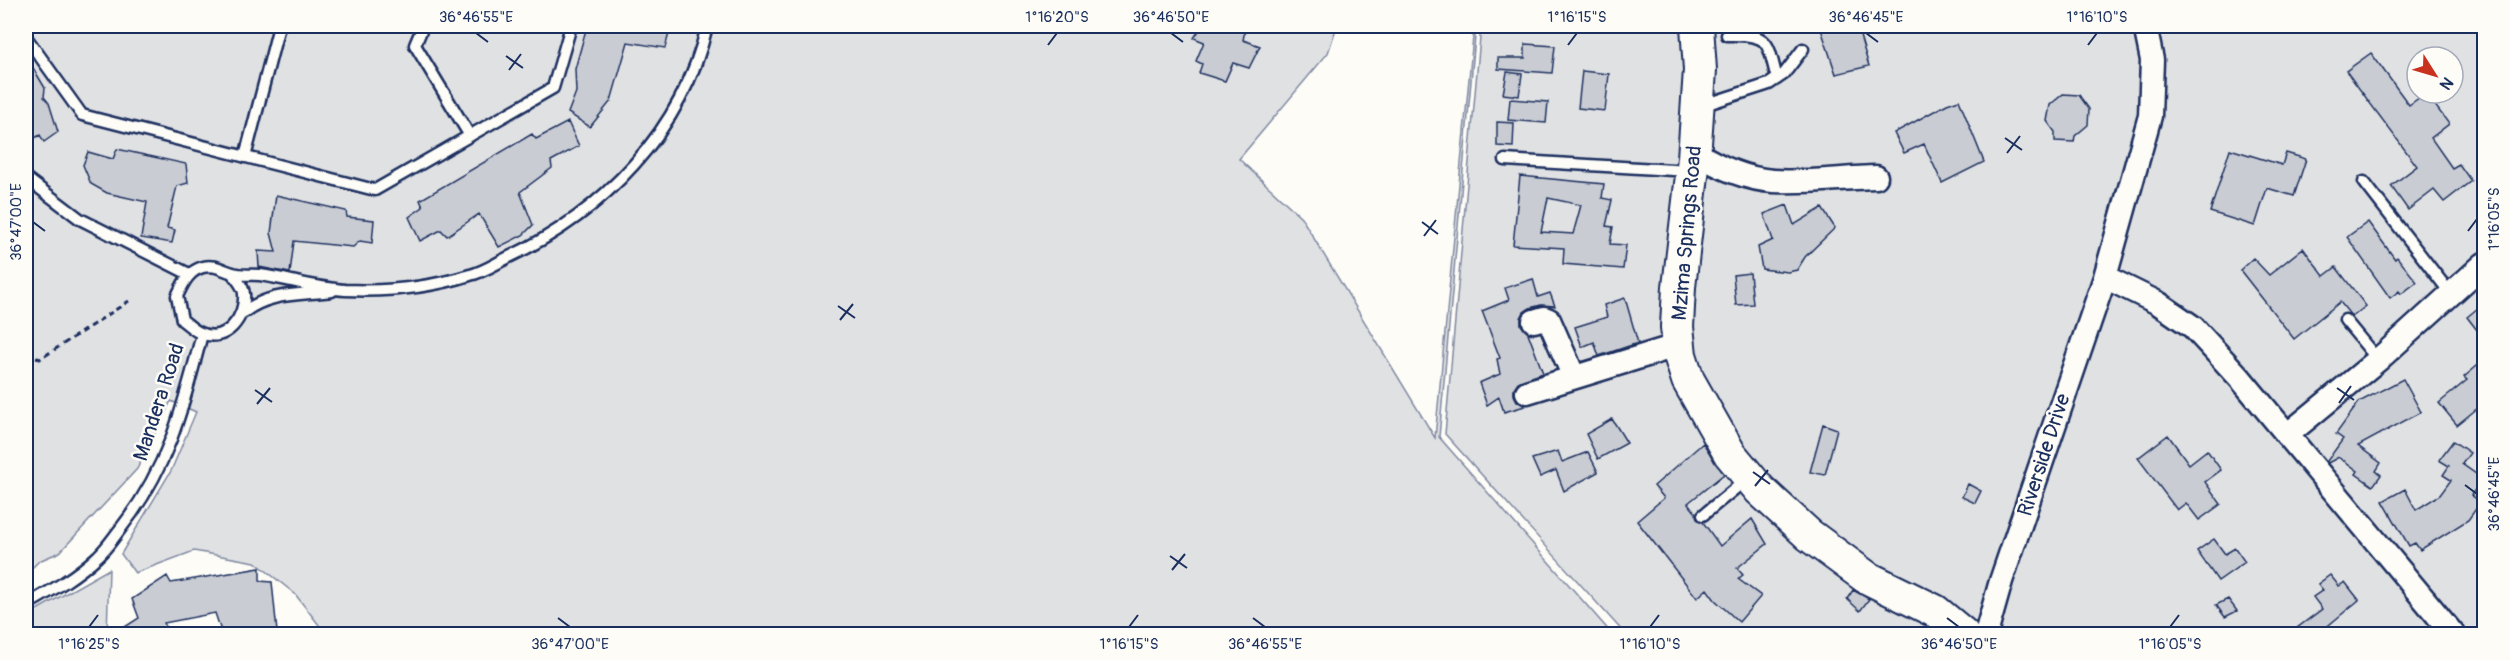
<svg xmlns="http://www.w3.org/2000/svg" width="2510" height="660" font-family="Pangolin,sans-serif">
<style>
.green{fill:#e0e1e3;stroke:#7e88a0;stroke-width:1.5;fill-rule:evenodd}
.building{fill:#c9ccd3;stroke:#1b2f5e;stroke-width:1.5;fill-rule:evenodd}
.lines{fill:none;stroke-linecap:round;stroke-linejoin:round}
.lane-casing{stroke:#1b2f5e;stroke-width:15}
.street-casing{stroke:#1b2f5e;stroke-width:27}
.secondary-casing{stroke:#1b2f5e;stroke-width:36}
.path{stroke:#1b2f5e;stroke-width:3;stroke-dasharray:6 4.5;stroke-linecap:butt}
.lane{stroke:#fdfcf7;stroke-width:10}
.street{stroke:#fdfcf7;stroke-width:22}
.secondary{stroke:#fdfcf7;stroke-width:32}
.ticks{fill:none;stroke:#1b2f5e;stroke-width:2}
.labels{text-anchor:middle;dominant-baseline:central;stroke-width:5;stroke-linejoin:round;paint-order:stroke}
.street-label{font-size:21px;fill:#1b2f5e;stroke:#fdfcf7}
.neatline{fill:none;stroke:#1b2f5e;stroke-width:2}
.ticks-label{font-size:15px;text-anchor:middle;fill:#1b2f5e}
</style>
<rect width="100%" height="100%" fill="#fdfcf7"/>
<filter id="ink" filterUnits="userSpaceOnUse"><feTurbulence type="fractalNoise" baseFrequency=".0167" numOctaves="2"/><feDisplacementMap in="SourceGraphic" scale="12" xChannelSelector="R" yChannelSelector="G"/><feConvolveMatrix kernelMatrix="1 2 1 2 8 2 1 2 1" color-interpolation-filters="sRGB"/></filter>
<g filter="url(#ink)">
<!-- green -->
<path class="green" d="M26,26H1337L1328,53L1239,159L1301,217L1435,438L1474,26H1476L1439,437L1612,634H326L295,594L255,562L194,551L135,573L121,554L171,471L196,412L171,401L137,469L60,552L39,561L26,574Z
M1481,26H2484V634H1625L1445,434ZM2417,57H2453V93H2417Z
M109,569L107,634H26V616Z"/>
<!-- building -->
<path class="building" d="M587,26H671L665,48L628,42L611,101L590,127L568,113L576,92L575,69Z
M1202,26H1233L1245,30L1243,40L1260,46L1249,68L1233,63L1225,81L1199,73L1202,64L1196,61L1204,42L1194,38Z
M1820,26H1857L1869,66L1836,74Z
M1525,44L1555,46L1552,73L1498,69V58H1525Z
M2371,53L2409,105L2426,93L2449,124L2431,138L2452,168L2459,164L2471,181L2444,202L2434,190L2408,210L2391,186L2417,166L2346,71Z
M26,56L45,88L44,97L49,103L58,132L44,142L40,135L33,139L26,133Z
M1582,71L1609,74L1605,111L1578,108Z
M1507,72L1522,74L1519,96L1503,94Z
M2063,94L2079,95L2089,109L2088,125L2075,136L2074,142L2055,141V132L2047,121L2050,105Z
M1510,99L1548,102L1546,123L1508,120Z
M1959,100L1984,162L1942,183L1924,144L1904,153L1894,133L1947,104Z
M568,122L579,146L551,161L552,168L520,192L533,225L523,235L499,247L479,214L447,236L441,230L420,241L409,217L423,207L420,200L532,134L536,139Z
M1497,122L1514,123L1513,147L1497,146Z
M117,149L186,164L188,183L177,186L167,228L175,230L172,243L141,238L147,202L107,193L91,184L83,165L88,152L113,159Z
M2230,149L2282,165L2286,153L2306,159L2294,196L2267,188L2255,226L2210,212Z
M1520,176L1604,184L1602,198L1612,200L1606,226L1613,227L1610,244L1626,245L1623,269L1563,264L1564,248L1513,245ZM1548,198L1581,205L1573,234L1541,232Z
M276,195L346,211L347,217L374,220L372,243L360,241L353,247L294,241L290,273L259,267L258,251L276,252L271,233Z
M1787,205L1794,225L1822,208L1835,228L1805,257L1797,270L1788,272L1762,269L1758,247L1773,240L1764,214Z
M2368,222L2395,259L2397,257L2417,282L2401,294L2399,291L2390,298L2347,237Z
M2303,248L2324,276L2336,267L2366,306L2352,317L2340,302L2294,339L2240,270L2253,258L2269,275Z
M1750,273L1753,304L1736,305L1733,275Z
M1533,279L1538,297L1550,293L1555,306L1541,305L1530,308L1524,312L1521,318V325L1528,333L1543,373L1518,382L1514,388V395L1517,401L1525,406L1504,412L1499,397L1487,405L1479,383L1500,374L1497,359L1500,358L1482,311L1509,300L1505,288Z
M1625,298L1638,343L1599,356L1594,342L1582,347L1575,327L1607,317L1604,305Z
M2484,303V339L2467,317Z
M2484,360V403L2457,425L2439,403L2467,380L2464,377Z
M2403,379L2421,412L2358,446L2381,463L2376,471L2381,475L2373,486L2356,474L2358,471L2339,457L2328,463L2327,461L2343,439L2336,434L2359,402Z
M1612,419L1627,443L1598,459L1586,434Z
M1823,424L1837,429L1825,475L1810,472Z
M2168,435L2189,464L2207,450L2221,470L2205,482L2221,504L2199,520L2186,503L2177,510L2138,458Z
M2453,441L2470,453L2462,464L2483,479L2471,495L2481,502L2468,520L2420,550L2415,543L2409,546L2383,501L2405,489L2416,510L2440,495L2451,480L2443,475L2449,466L2439,460Z
M1703,443L1724,474L1688,503L1696,513L1697,519L1703,522L1720,546L1752,519L1767,544L1737,568L1743,575L1738,579L1761,596L1739,622L1715,600L1707,589L1697,598L1637,521L1664,498L1654,486Z
M1558,451L1562,462L1588,452L1598,472L1564,491L1556,470L1540,477L1532,459Z
M1968,484L1981,491L1975,503L1962,497Z
M2214,539L2225,554L2235,548L2245,562L2218,581L2197,551Z
M260,568V581L272,582L277,632L268,634H250L248,628L221,631L215,613L164,623L170,634H114L139,618L132,599L167,576L171,583Z
M2330,575L2339,586L2345,582L2359,600L2318,634H2289L2322,609L2313,597L2323,590L2318,584Z
M1853,590L1869,599L1860,611L1847,599Z
M2228,599L2237,611L2225,617L2216,605Z"/>
<g class="lines">
<!-- lane casing -->
<g class="lane-casing">
<path id="lane" d="M423,26L415,45L470,136
M1727,35C1771,34 1767,41 1777,79
M26,37L82,115L375,190L553,88L571,26
M1701,106L1769,84L1784,74L1803,49
M245,157L279,26
M1505,160L1690,171
M26,178L80,219L189,274
M2364,182L2451,294
M233,274C237,280 244,287 244,294C246,317 226,344 201,333C194,331 188,324 182,320L177,296C183,284 188,271 203,267C215,264 222,270 233,273C241,276 251,274 260,275C288,279 316,288 345,290C388,292 429,288 470,275C483,272 495,264 507,258C603,213 683,131 707,26
M244,312C270,292 301,295 332,291
M2345,320L2378,360
M1703,515L1747,479
M26,605C51,591 77,576 98,556C107,548 114,537 121,528C169,467 183,407 202,334"/>
</g>
<!-- street casing -->
<g class="street-casing">
<path id="street" d="M1695,152C1717,166 1746,179 1773,181C1807,183 1842,178 1876,177
M2105,277L2158,303L2193,327L2240,378L2453,634
M1534,321L1544,318L1549,320L1574,377
M1527,392L1679,345
M2287,435L2378,360L2484,264
M1986,634L2001,581L2105,277L2150,116L2152,60L2145,26"/>
</g>
<!-- secondary casing -->
<g class="secondary-casing">
<path id="secondary" d="M1697,26L1700,70L1694,158L1679,287L1677,327L1680,355L1688,380L1730,454L1760,490L1809,535L1866,577L1935,611L1963,634"/>
</g>
<!-- path -->
<path class="path" d="M26,354L40,359L129,301"/>
<!-- lane -->
<use href="#lane" class="lane"/>
<!-- street -->
<use href="#street" class="street"/>
<!-- secondary -->
<use href="#secondary" class="secondary"/>
</g>
</g>
<!-- ticks -->
<path class="ticks" d="M476,33L488,42M1171,33L1183,42M1866,33L1878,42M1048,45L1057,33M1568,45L1577,33M2088,45L2097,33M506,56L523,68M509,70L521,54M2005,138L2022,150M2007,153L2020,136M33,222L45,231M1422,222L1438,234M2468,231L2477,219M1424,236L1436,220M838,306L855,318M840,320L853,304M2337,388L2354,400M255,390L272,402M2339,403L2351,386M257,404L270,388M1753,472L1770,484M2465,485L2477,494M1755,486L1768,470M1170,556L1187,568M1172,570L1185,554M558,618L570,627M1253,618L1265,627M1947,618L1959,627M89,627L98,615M1129,627L1138,615M1650,627L1659,615M2170,627L2179,615"/>
<g class="labels">
<!-- street labels -->
<g class="street-label">
<text transform="translate(1687 233) rotate(-85)">Mzima Springs Road</text>
<text transform="translate(159 402) rotate(-72)">Mandera Road</text>
<text transform="translate(2044 455) rotate(-72)">Riverside Drive</text>
</g>
</g>
<!-- margin -->
<rect width="2510" height="660" fill="none" stroke="#fdfcf7" stroke-width="66"/>
<!-- north arrow -->
<g transform="translate(2435 75) rotate(127)"><circle r="28" fill="#fdfcf7" stroke="#a3aaba" stroke-width="1.5"/>
<path d="M0-4.5L10 22L0 15L-10 22Z" fill="#c8321e"/>
<text y="-9" font-size="16" font-weight="bold" text-anchor="middle" fill="#1b2f5e">N</text>
</g>
<rect x="33" y="33" width="2444" height="594" class="neatline"/>
<g class="ticks-label">
<text x="476" y="22">36°46'55"E</text>
<text x="1057" y="22">1°16'20"S</text>
<text x="1171" y="22">36°46'50"E</text>
<text x="1577" y="22">1°16'15"S</text>
<text x="1866" y="22">36°46'45"E</text>
<text x="2097" y="22">1°16'10"S</text>
<text transform="translate(2494 219) rotate(-90)" y="5">1°16'05"S</text>
<text transform="translate(16 222) rotate(-90)" y="5">36°47'00"E</text>
<text transform="translate(2494 494) rotate(-90)" y="5">36°46'45"E</text>
<text x="89" y="649">1°16'25"S</text>
<text x="570" y="649">36°47'00"E</text>
<text x="1129" y="649">1°16'15"S</text>
<text x="1265" y="649">36°46'55"E</text>
<text x="1650" y="649">1°16'10"S</text>
<text x="1959" y="649">36°46'50"E</text>
<text x="2170" y="649">1°16'05"S</text>
</g>
</svg>
